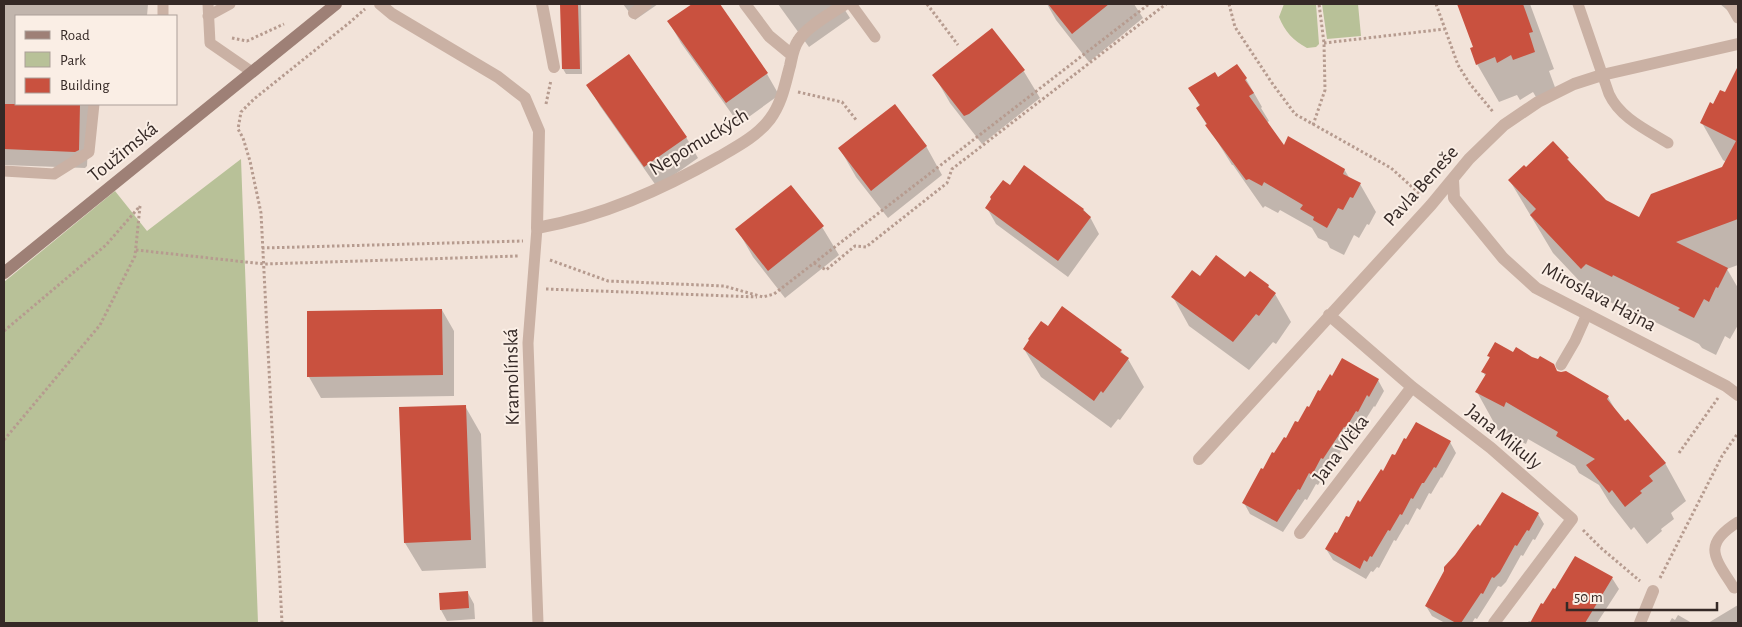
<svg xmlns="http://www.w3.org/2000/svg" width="1742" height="627" font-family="'Alegreya Sans',sans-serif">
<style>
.green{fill:#b8c198}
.shadow{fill:#0003}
.building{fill:#c9513f}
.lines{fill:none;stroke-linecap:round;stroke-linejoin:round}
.path{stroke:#b69b8f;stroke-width:3;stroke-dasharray:2.5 2.5;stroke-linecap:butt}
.lane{stroke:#cab1a4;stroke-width:11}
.street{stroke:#cab1a4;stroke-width:12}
.secondary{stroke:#9e8076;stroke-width:12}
.labels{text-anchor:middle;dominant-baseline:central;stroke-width:4;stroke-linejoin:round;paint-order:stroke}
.street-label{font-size:20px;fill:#352926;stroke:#faeee5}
</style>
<rect width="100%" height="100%" fill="#f2e3d9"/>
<!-- green -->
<path class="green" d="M1284,4H1316L1319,44L1316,47L1307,48C1293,40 1285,32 1279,17Z
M1322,4H1358L1361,36L1327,39Z
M241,159L258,623H4V282L115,191L147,231Z"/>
<!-- shadow -->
<path class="shadow" d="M4,4H148L147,16H16V104H90L87,166L85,168L4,165Z
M561,4H581L582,74H566L563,69Z
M623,4H658L635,20Z
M694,4H718L767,74L779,95L739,124L681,43L669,22Z
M778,4H841L850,18L809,47Z
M1047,4H1134L1143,18L1089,62L1056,20Z
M1459,4H1530L1554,69L1549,71L1556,90L1536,97L1533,92L1520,100L1517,95L1499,102L1477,64L1474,48Z
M1720,4H1738V19Z
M1023,70L1040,98L982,144L950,103L934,75Z
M1735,74L1738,76V265L1727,269L1738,288V325L1730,339L1725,336L1716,355L1702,348L1699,344L1635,312L1634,314L1608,301L1603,306L1553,253L1510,181L1526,169L1553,143L1568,159L1574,168L1605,201L1640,219L1723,168L1726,162L1723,160L1702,123L1713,105L1725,94Z
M1218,79H1246L1262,107L1261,108L1269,121L1266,123L1284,148L1344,169L1350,179L1360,184L1376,212L1369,225L1367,224L1359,238L1354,235L1344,255L1330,248L1327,242L1318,238L1312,228L1280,210L1278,213L1265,206L1263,208L1233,165H1232L1197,109L1200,107L1190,88Z
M588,85L686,137L698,158L657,187L600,106Z
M926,146L942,175L888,218L856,177L840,149Z
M1010,187L1083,209L1090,217L1099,234L1068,277L996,224L987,208Z
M822,227L839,255L785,298L753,257L737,229Z
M1201,278L1245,279L1268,286L1275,294L1291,322L1276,344L1273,342L1249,370L1189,326L1173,297Z
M442,310L454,331V396L321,398L309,377L308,312Z
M1048,328L1121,351L1128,359L1144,387L1120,420L1118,419L1111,428L1041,377L1024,349Z
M1513,354L1608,397L1617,413L1665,463L1686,501L1671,513L1674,519L1661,529L1662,531L1647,544L1634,527L1631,530L1610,503L1599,485L1579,473L1575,466L1528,439L1526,444L1498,430L1477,392L1486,377L1483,372L1490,359L1489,356Z
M1378,380L1384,391L1375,407L1374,406L1364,422L1362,421L1352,438L1350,437L1330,469L1328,468L1318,485L1316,484L1307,500L1305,499L1283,532L1250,514L1244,503L1264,471L1310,408Z
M465,406L481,434L486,568L422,571L405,543Z
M1450,442L1456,453L1442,478L1441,477L1431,494L1429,493L1420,510L1417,508L1408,525L1406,524L1396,541L1394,540L1379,568L1377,567L1373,572L1371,571L1366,579L1333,560L1326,549L1395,457Z
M1538,514L1544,524L1535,540L1533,539L1523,556L1521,555L1506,582L1501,587L1498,586L1477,619L1475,618L1472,623H1445L1432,616L1426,606L1481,527Z
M1612,578L1619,589L1597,623H1527L1529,621L1532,622L1555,591Z
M468,593L474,604L475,619L447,621L441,610Z
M1738,605V623H1708Z
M1678,615L1692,623H1669L1672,618L1675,620Z"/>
<!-- building -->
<path class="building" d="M560,4H578L580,69H562Z
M692,4H720L768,73L726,103L667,21Z
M1048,4H1109L1072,34Z
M1457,4H1523L1533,32L1529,33L1535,52L1513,60L1511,55L1497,63L1495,57L1476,65L1470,48L1473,47Z
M992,28L1025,70L969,114L964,116L932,75Z
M629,54L687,137L644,167L586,85Z
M1237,64L1247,78L1245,80L1254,93L1249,96L1284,145L1288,136L1345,169L1343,174L1361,183L1353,198L1350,197L1343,210L1338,208L1327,228L1313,220L1314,217L1300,209L1303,205L1264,182L1262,186L1249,179L1246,180L1205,125L1207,124L1196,108L1200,105L1188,88L1215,72L1218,77Z
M1738,66V219L1676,242L1728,268L1718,288L1716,287L1709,302L1704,299L1694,318L1678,310L1680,308L1613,275L1612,277L1586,264L1581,269L1530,215L1536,209L1508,180L1524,165L1526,167L1553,141L1569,158L1567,159L1606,200L1639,217L1651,194L1722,167L1736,141L1700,123L1710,102L1713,104L1720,90L1725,92Z
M4,104H80L79,150L75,152L4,149Z
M895,104L927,146L871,191L838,148Z
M1024,165L1084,209L1083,210L1091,217L1058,261L985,208L991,199L990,197L1003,180L1010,185Z
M791,185L824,226L768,271L735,229Z
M1216,255L1245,277L1250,271L1269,285L1268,287L1276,293L1259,316L1256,314L1233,342L1171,297L1192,270L1200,276Z
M1062,306L1122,350L1120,352L1129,358L1103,393L1101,391L1094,401L1023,349L1029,340L1028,339L1041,321L1048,326Z
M442,309L443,375L307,377V311Z
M1495,342L1513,352L1516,347L1532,357L1538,359L1540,356L1554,364L1557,371L1561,372L1566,371L1609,396L1607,399L1625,421L1628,419L1666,463L1649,476L1653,481L1640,491L1642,493L1625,507L1612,490L1609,493L1586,465L1595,459L1556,436L1558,432L1523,412L1506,402L1504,407L1475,392L1486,374L1481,372L1490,357L1487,356Z
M1342,358L1379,379L1369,397L1367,395L1358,412L1356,411L1346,428L1344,427L1323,459L1321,458L1312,475L1309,473L1300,490L1298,489L1277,522L1242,503L1261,468L1263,469L1272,452L1274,453L1284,437L1286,438L1295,421L1298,422L1307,406L1309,407L1318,390L1320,391L1330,374L1332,376Z
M466,405L471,540L404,543L399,407Z
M1416,422L1451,441L1436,468L1434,467L1424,483H1422L1413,499L1411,498L1402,515L1400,514L1390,531L1388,530L1372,557L1370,556L1367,562L1364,560L1360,569L1325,549L1335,532L1337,533L1346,516L1349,517L1358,500L1360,502L1381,469L1383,471L1392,454L1395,455L1404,438L1406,439Z
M1502,492L1539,513L1529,531L1527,530L1517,546L1515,545L1500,572L1494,578L1492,577L1483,594L1481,593L1461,623H1456L1425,606L1444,571V567L1455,555L1472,531L1478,524L1480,526Z
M1575,556L1613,577L1585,623H1530L1541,603L1543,604L1553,588L1555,589Z
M468,591L469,608L440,610L439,593Z"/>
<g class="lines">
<!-- path -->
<path class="path" d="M927,4L958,45
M1229,4L1235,27L1272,83L1295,114L1391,168L1420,194
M1436,4L1458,65L1470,84L1494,113
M232,38L247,41L284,24
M1324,43L1445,29
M798,92L842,102L857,121
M546,104L551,80
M1313,125L1325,90L1324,43L1319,4
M262,248L523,241
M136,250L264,264L519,256
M550,260L608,281L724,286L763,297L774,294L1149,4
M814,263L826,270L855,246L866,247L947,183L952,169L1166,4
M546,289L757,297
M4,331L106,245L140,206
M4,440L100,325L135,256L140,206
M1679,453L1718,398
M1583,530L1601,548L1640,581
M1660,578L1722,456L1738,433
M282,623L261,213L250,161L243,138L238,129L241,112L254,99L349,23L365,9"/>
<!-- lane -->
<path class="lane" d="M208,4L210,43L252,72
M851,4L875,37
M1578,4L1609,94C1620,118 1647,130 1668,143
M1730,4L1738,18
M163,16V4
M208,16L230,4
M4,171L54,174L89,152L94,104
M537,228L528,343L538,623
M1561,365L1575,341L1587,314
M1734,588C1715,558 1701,545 1738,522"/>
<!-- street -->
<path class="street" d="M380,4L392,14L498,77L525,98L539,131L537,228C603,216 661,190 719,157C738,146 757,136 770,119C782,103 785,84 790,66C792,57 793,48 798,41C806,27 832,13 845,4
M542,4L554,67
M745,4L769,36L792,55
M634,13L646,4
M1453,180L1454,198L1503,258L1536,288L1726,386L1738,395
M1329,315L1412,387L1491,448L1572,519L1494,623
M1199,459L1431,205L1469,159L1504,125L1538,102L1574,84L1602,75L1738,44
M1300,533L1412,387
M1640,623L1653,591"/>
<!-- secondary -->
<path class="secondary" d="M4,273L336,4"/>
</g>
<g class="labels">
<!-- street labels -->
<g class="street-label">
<text transform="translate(699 142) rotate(-31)">Nepomuckých</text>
<text transform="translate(123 152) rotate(-39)">Toužimská</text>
<text transform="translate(1421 186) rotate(-48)">Pavla Beneše</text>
<text transform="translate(1599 297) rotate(28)">Miroslava Hajna</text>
<text transform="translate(512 377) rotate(-91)">Kramolínská</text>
<text transform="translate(1504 437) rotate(39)">Jana Mikuly</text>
<text transform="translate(1341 449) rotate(-53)">Jana Vlčka</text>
</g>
</g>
<!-- border -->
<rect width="1742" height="627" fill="none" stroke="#352926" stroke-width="10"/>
<!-- legend -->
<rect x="15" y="15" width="162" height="90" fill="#faeee5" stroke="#ab9f99"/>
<rect x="25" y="31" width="25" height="8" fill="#9e8076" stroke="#ab9f99"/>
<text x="60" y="40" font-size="15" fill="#352926">Road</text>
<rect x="25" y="52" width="25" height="15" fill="#b8c198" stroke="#ab9f99"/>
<text x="60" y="65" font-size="15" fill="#352926">Park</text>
<rect x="25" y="78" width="25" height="15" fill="#c9513f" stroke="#ab9f99"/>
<text x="60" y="90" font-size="15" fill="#352926">Building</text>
<!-- scale -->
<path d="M1567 602v8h150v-8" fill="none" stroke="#352926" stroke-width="2.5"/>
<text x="1574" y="602" font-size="15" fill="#352926" stroke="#faeee5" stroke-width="4" paint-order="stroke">50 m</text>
</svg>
